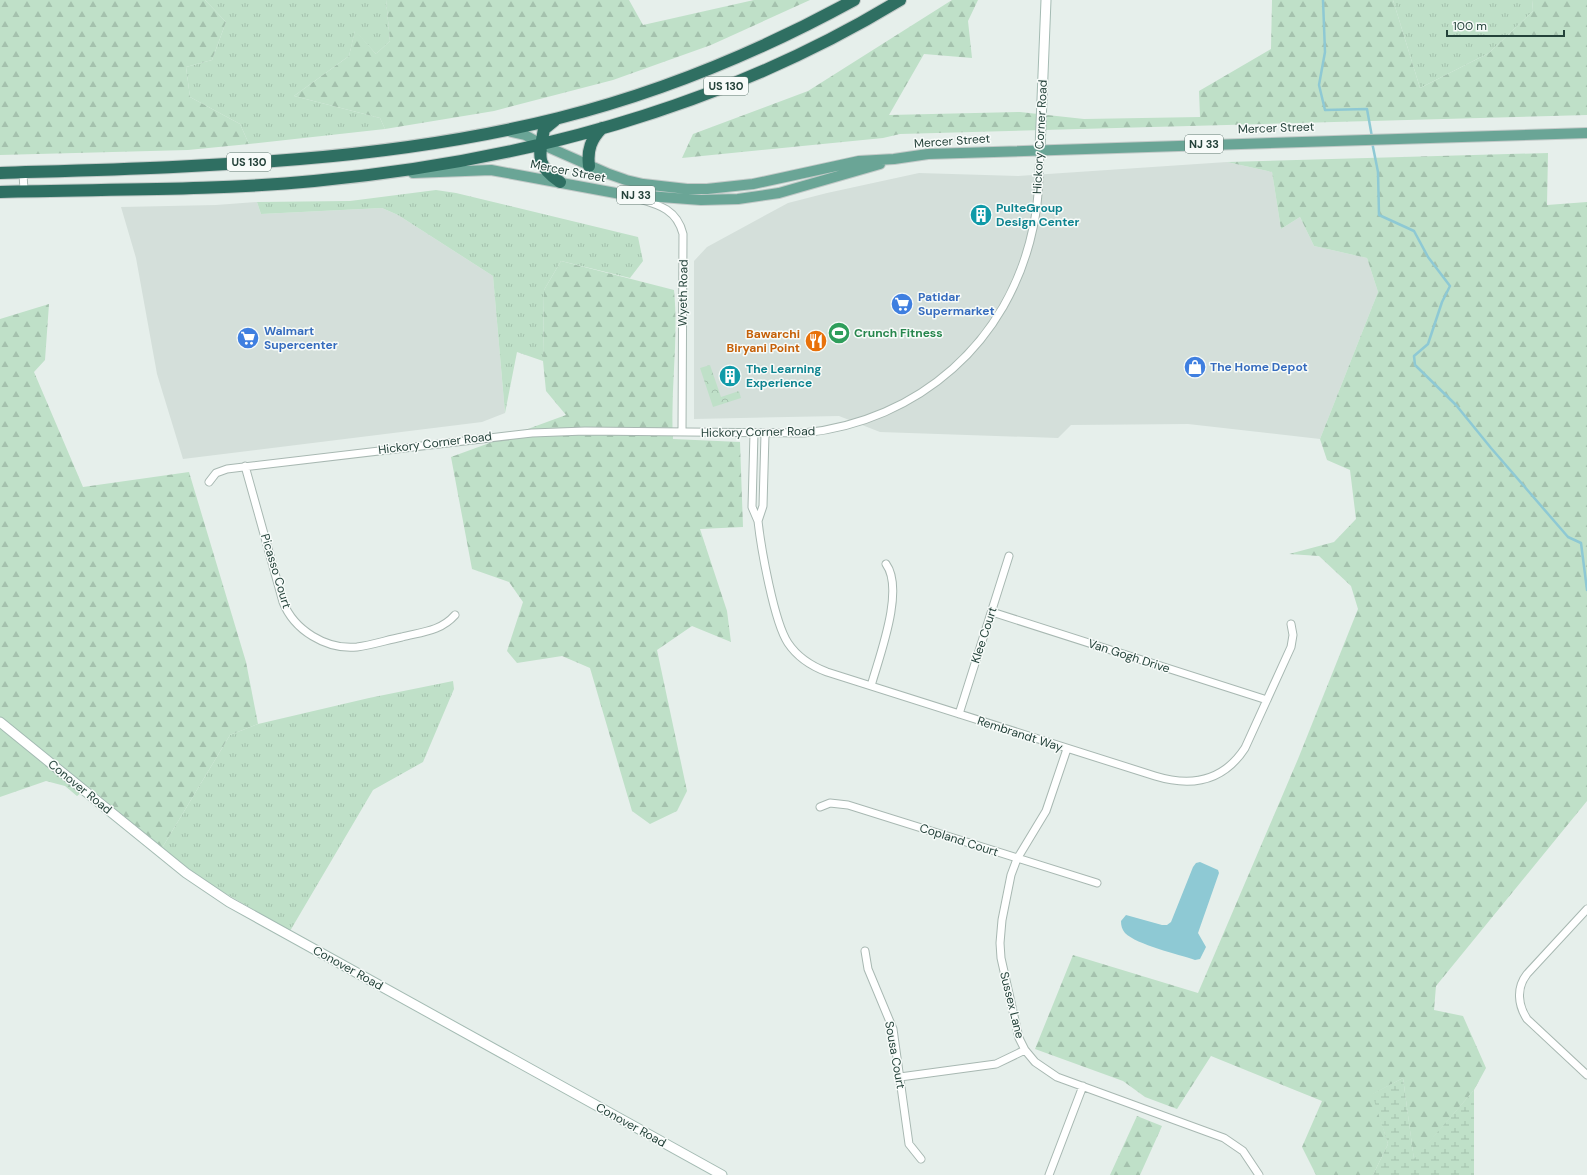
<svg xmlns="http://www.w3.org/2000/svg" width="1587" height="1175" font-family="'DM Sans',sans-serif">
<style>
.built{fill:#d4dfda}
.grass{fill:url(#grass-tufts)}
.forest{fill:url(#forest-firs)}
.wetland{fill:url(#wetland-marsh)}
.park{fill:url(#park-crowns)}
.water{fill:#8ec9d4}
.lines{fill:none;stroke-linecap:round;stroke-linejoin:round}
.stream{stroke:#8ec9d4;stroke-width:2.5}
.street-casing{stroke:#a8b8b2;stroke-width:9}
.secondary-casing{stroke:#a4bbb3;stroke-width:11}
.primary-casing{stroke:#c2cac8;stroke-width:12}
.highway-casing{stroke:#c2cac8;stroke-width:14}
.street{stroke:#fff;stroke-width:7}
.secondary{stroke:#fff;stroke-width:9}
.primary{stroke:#6aa596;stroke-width:10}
.highway{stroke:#2f6f62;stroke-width:12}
.labels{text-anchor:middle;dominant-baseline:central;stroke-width:3;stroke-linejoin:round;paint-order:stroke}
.shield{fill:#f7fbf9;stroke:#637a73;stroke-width:1}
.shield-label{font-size:11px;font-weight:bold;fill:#24423a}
.street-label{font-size:12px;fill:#24423a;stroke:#f7fbf9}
.culture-label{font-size:12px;font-weight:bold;fill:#0d838f;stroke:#f7fbf9;text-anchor:start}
.shop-label{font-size:12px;font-weight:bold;fill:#366cbe;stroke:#f7fbf9;text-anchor:start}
.leisure-label{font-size:12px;font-weight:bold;fill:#27864d;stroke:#f7fbf9;text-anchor:start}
.food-label{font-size:12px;font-weight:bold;fill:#c56008;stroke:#f7fbf9;text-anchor:end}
</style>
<defs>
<pattern id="grass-tufts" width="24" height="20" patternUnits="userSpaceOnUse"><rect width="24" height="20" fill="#bfe0c8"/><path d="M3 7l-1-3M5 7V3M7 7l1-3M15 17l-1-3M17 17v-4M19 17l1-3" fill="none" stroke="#a4c1ad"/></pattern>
<pattern id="forest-firs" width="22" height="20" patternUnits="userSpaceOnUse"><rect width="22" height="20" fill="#bfe0c8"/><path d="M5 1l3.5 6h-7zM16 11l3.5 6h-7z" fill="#a4c1ad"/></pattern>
<pattern id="wetland-marsh" width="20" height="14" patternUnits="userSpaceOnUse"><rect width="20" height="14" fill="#bfe0c8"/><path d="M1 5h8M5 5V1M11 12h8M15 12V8" fill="none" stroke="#a4c1ad"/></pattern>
<pattern id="park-crowns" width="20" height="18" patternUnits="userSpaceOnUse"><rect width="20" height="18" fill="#bfe0c8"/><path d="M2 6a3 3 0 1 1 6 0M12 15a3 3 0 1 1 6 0" fill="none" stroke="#a4c1ad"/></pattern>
</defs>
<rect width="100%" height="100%" fill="#e6efeb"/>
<!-- built -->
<path class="built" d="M1227,162L1272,172L1281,229L1300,217L1314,246L1367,258L1378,292L1320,439L1188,424L1071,425L1058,438L880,432L839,416L694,419V261L707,247L788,203L827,193L919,173L1018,176Z
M257,202L261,214L382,208L398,215L493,276L505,413L482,422L183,459L157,374L136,258L121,207L216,205Z"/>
<!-- grass -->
<path class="grass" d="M205,0H386L390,41L376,54L355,31L349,56L294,96L380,118L385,129L249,144L240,124L190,97L186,67L212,60L226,22Z
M1393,0H1532L1533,11L1489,53L1420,88Z
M436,190L456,193L638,237L643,261L630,278L561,261L544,290L543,361L517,352L505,413L493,276L398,215L382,208L261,214L257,202L350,201Z
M453,681L454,689L423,762L373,790L290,931L206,882L162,848L230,735L258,724L369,698Z"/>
<!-- forest -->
<path class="forest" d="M0,0H205L226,22L212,60L186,67L190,97L240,124L249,144L188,150L0,155Z
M386,0H629L643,25L754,0H810L711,45L613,80L494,111L385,129L380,118L294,96L349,56L355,30L376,54L390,41Z
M952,0H978L968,21L972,58L924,54L889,115L1020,112L1084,119L1200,117L1199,91L1271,49L1272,0H1393L1420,88L1489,53L1533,11L1532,0H1587V115L900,134L883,138L682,158L693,134L808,91Z
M1548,153L1547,205L1587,202V801L1436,986L1434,1010L1463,1016L1486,1068L1474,1090L1414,1160L1403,1078L1373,1094L1388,1144L1373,1175H1316L1302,1147L1322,1101L1211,1056L1177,1109L1145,1097L1123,1081L1035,1049L1073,955L1198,993L1298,759L1358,609L1351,586L1319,556L1289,554L1334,542L1356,519L1350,470L1327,460L1320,439L1378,292L1367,258L1314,246L1300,217L1281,229L1272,172L1227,162Z
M561,261L674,290C679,340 670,389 673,439L740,442L743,527L700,529L727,611L731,642L692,626L657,650L687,791L677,811L650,824L632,811L590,668L562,656L517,663L507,651L523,602L509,582L472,569L451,457L566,415L546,391L543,361L544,290Z
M49,304L45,360L34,372L83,487L189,472L246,662L258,724L230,735L162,848L89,787L77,796L65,786L46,781L0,797V319Z
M1137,1116L1162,1126L1140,1175H1110Z"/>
<!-- wetland -->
<path class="wetland" d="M1403,1078L1414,1159L1474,1090V1175H1373L1388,1144L1372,1094Z"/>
<!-- park -->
<path class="park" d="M710,365L721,397L739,391L741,398L713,407L700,368Z"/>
<!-- water -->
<path class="water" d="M1200,862L1218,870L1219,873L1198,933L1206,947L1200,959L1195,960C1178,954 1137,945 1125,933C1122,929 1121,926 1121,921L1126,915L1162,925H1167L1171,922L1193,867L1196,863Z"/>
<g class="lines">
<!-- stream -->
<path class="stream" d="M1323,0L1325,52L1319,85L1325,110L1367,109L1372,137
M1372,142L1378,172L1379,215L1414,231L1428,257L1450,286L1442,302L1428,344L1414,356L1415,365L1456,405L1491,448L1568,537L1581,543L1587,590"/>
<!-- street casing -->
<g class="street-casing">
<path id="street" d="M23,173L24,191
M639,199C660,205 677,210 683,234L682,432
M754,433L752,507L758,521
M765,434L763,506L758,521C761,548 774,622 788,643C798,658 811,666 827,672L1155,776C1191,787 1223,782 1245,748L1291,647L1293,635L1291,624
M245,466L283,602C294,630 326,650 357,647C372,645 387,640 402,637C422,632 441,631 455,615
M209,482L216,473L227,469L532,433L585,431L804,433C919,421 1009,342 1033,228C1039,202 1039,175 1040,149
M992,612L1267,700
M871,686C879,657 905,590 886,564
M959,714L1009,556
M1067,749L1046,811L1017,859L1011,875L1002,920L1000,943L1001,958L1019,1038L1025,1050L1035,1062L1057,1077L1224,1138L1243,1151L1259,1175
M820,807L830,803L848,805L1097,883
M1587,909L1527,974C1516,988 1518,1005 1527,1019L1587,1075
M865,951L868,969L893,1029L909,1144L921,1159
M900,1077L996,1064L1025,1050
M1049,1175L1083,1086"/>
</g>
<!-- secondary casing -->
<g class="secondary-casing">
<path id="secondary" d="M1040,149L1046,0
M0,722L186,873L229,902L722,1175"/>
</g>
<!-- primary casing -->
<g class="primary-casing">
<path id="primary" d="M508,131L525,135L541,144L609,174L626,180L643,184L687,189H707L753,184L859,161L894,159L928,154L1587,133
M413,173L491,170L621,194L701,200L738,199L779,193L880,164"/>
</g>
<!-- highway casing -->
<g class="highway-casing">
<path id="highway" d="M555,120L544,129C539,157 535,164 560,182
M589,166C587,150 591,139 602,128
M0,173C187,167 376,164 559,118C662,92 761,51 854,0
M0,192C104,189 210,191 314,181C518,162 723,108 900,0"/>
</g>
<!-- street -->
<use href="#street" class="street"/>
<!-- secondary -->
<use href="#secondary" class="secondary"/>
<!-- primary -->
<use href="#primary" class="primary"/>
<!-- highway -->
<use href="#highway" class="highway"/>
</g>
<!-- icons -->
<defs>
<g id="building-disc" transform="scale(1.15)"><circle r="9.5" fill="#0f9aa8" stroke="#f7fbf9"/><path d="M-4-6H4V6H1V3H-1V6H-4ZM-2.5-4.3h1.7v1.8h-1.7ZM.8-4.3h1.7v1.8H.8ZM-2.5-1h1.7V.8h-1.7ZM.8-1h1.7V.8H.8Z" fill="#fff"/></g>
<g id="supermarket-disc" transform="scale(1.15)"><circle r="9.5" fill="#3f7fe0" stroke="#f7fbf9"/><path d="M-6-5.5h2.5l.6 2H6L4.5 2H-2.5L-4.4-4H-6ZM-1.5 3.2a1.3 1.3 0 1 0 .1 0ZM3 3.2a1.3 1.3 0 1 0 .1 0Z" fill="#fff"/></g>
<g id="stadium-disc" transform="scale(1.15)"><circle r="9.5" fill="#2e9e5b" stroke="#f7fbf9"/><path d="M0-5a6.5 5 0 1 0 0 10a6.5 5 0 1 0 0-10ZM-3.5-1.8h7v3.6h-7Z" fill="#fff"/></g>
<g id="restaurant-disc" transform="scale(1.15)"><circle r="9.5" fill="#e8710a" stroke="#f7fbf9"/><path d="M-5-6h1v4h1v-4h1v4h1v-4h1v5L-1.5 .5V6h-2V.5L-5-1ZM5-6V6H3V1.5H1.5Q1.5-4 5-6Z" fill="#fff"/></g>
<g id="shop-disc" transform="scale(1.15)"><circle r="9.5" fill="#3f7fe0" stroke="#f7fbf9"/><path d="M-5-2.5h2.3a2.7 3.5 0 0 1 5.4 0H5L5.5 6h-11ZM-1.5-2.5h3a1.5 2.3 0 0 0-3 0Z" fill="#fff"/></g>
</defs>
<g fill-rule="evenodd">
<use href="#building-disc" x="981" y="215"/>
<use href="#supermarket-disc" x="902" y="304"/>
<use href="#stadium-disc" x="839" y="333"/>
<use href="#supermarket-disc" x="248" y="338"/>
<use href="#restaurant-disc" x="816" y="341"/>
<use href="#shop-disc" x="1195" y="367"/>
<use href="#building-disc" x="730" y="376"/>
</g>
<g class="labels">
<!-- shield labels -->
<g class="shield">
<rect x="704" y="77" width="44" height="18" rx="3"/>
<rect x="1185" y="135" width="38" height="18" rx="3"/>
<rect x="227" y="153" width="44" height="18" rx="3"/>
<rect x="617" y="186" width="38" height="18" rx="3"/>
</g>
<g class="shield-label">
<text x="726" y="86">US 130</text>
<text x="1204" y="144">NJ 33</text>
<text x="249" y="162">US 130</text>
<text x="636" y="195">NJ 33</text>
</g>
<!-- street labels -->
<g class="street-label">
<text transform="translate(1276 128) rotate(-2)">Mercer Street</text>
<text transform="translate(1040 137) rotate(-87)">Hickory Corner Road</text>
<text transform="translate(952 141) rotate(-4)">Mercer Street</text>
<text transform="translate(568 171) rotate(11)">Mercer Street</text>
<text transform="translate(683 293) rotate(-89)">Wyeth Road</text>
<text transform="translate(758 432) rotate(-1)">Hickory Corner Road</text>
<text transform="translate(435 443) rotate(-7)">Hickory Corner Road</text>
<text transform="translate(276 571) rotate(73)">Picasso Court</text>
<text transform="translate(984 635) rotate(-72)">Klee Court</text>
<text transform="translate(1129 656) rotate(18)">Van Gogh Drive</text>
<text transform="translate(1020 734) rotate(18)">Rembrandt Way</text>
<text transform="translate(80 787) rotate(39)">Conover Road</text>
<text transform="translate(959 840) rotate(18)">Copland Court</text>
<text transform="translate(348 968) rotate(29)">Conover Road</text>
<text transform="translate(1012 1005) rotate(76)">Sussex Lane</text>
<text transform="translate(895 1055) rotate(80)">Sousa Court</text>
<text transform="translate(631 1125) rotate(29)">Conover Road</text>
</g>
<!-- culture labels -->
<g class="culture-label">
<text x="996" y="208">PulteGroup<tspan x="996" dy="14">Design Center</tspan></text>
<text x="746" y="369">The Learning<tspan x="746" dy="14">Experience</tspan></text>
</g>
<!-- shop labels -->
<g class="shop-label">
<text x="918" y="297">Patidar<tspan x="918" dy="14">Supermarket</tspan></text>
<text x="264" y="331">Walmart<tspan x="264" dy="14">Supercenter</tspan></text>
<text x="1210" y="367">The Home Depot</text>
</g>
<!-- leisure labels -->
<g class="leisure-label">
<text x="854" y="333">Crunch Fitness</text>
</g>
<!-- food labels -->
<g class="food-label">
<text x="800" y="334">Bawarchi<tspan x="800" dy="14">Biryani Point</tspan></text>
</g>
</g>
<!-- scale -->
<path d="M1447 30v6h117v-6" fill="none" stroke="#24423a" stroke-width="2"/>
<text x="1453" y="30" font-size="12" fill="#24423a" stroke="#f7fbf9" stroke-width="3" paint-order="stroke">100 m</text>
</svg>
